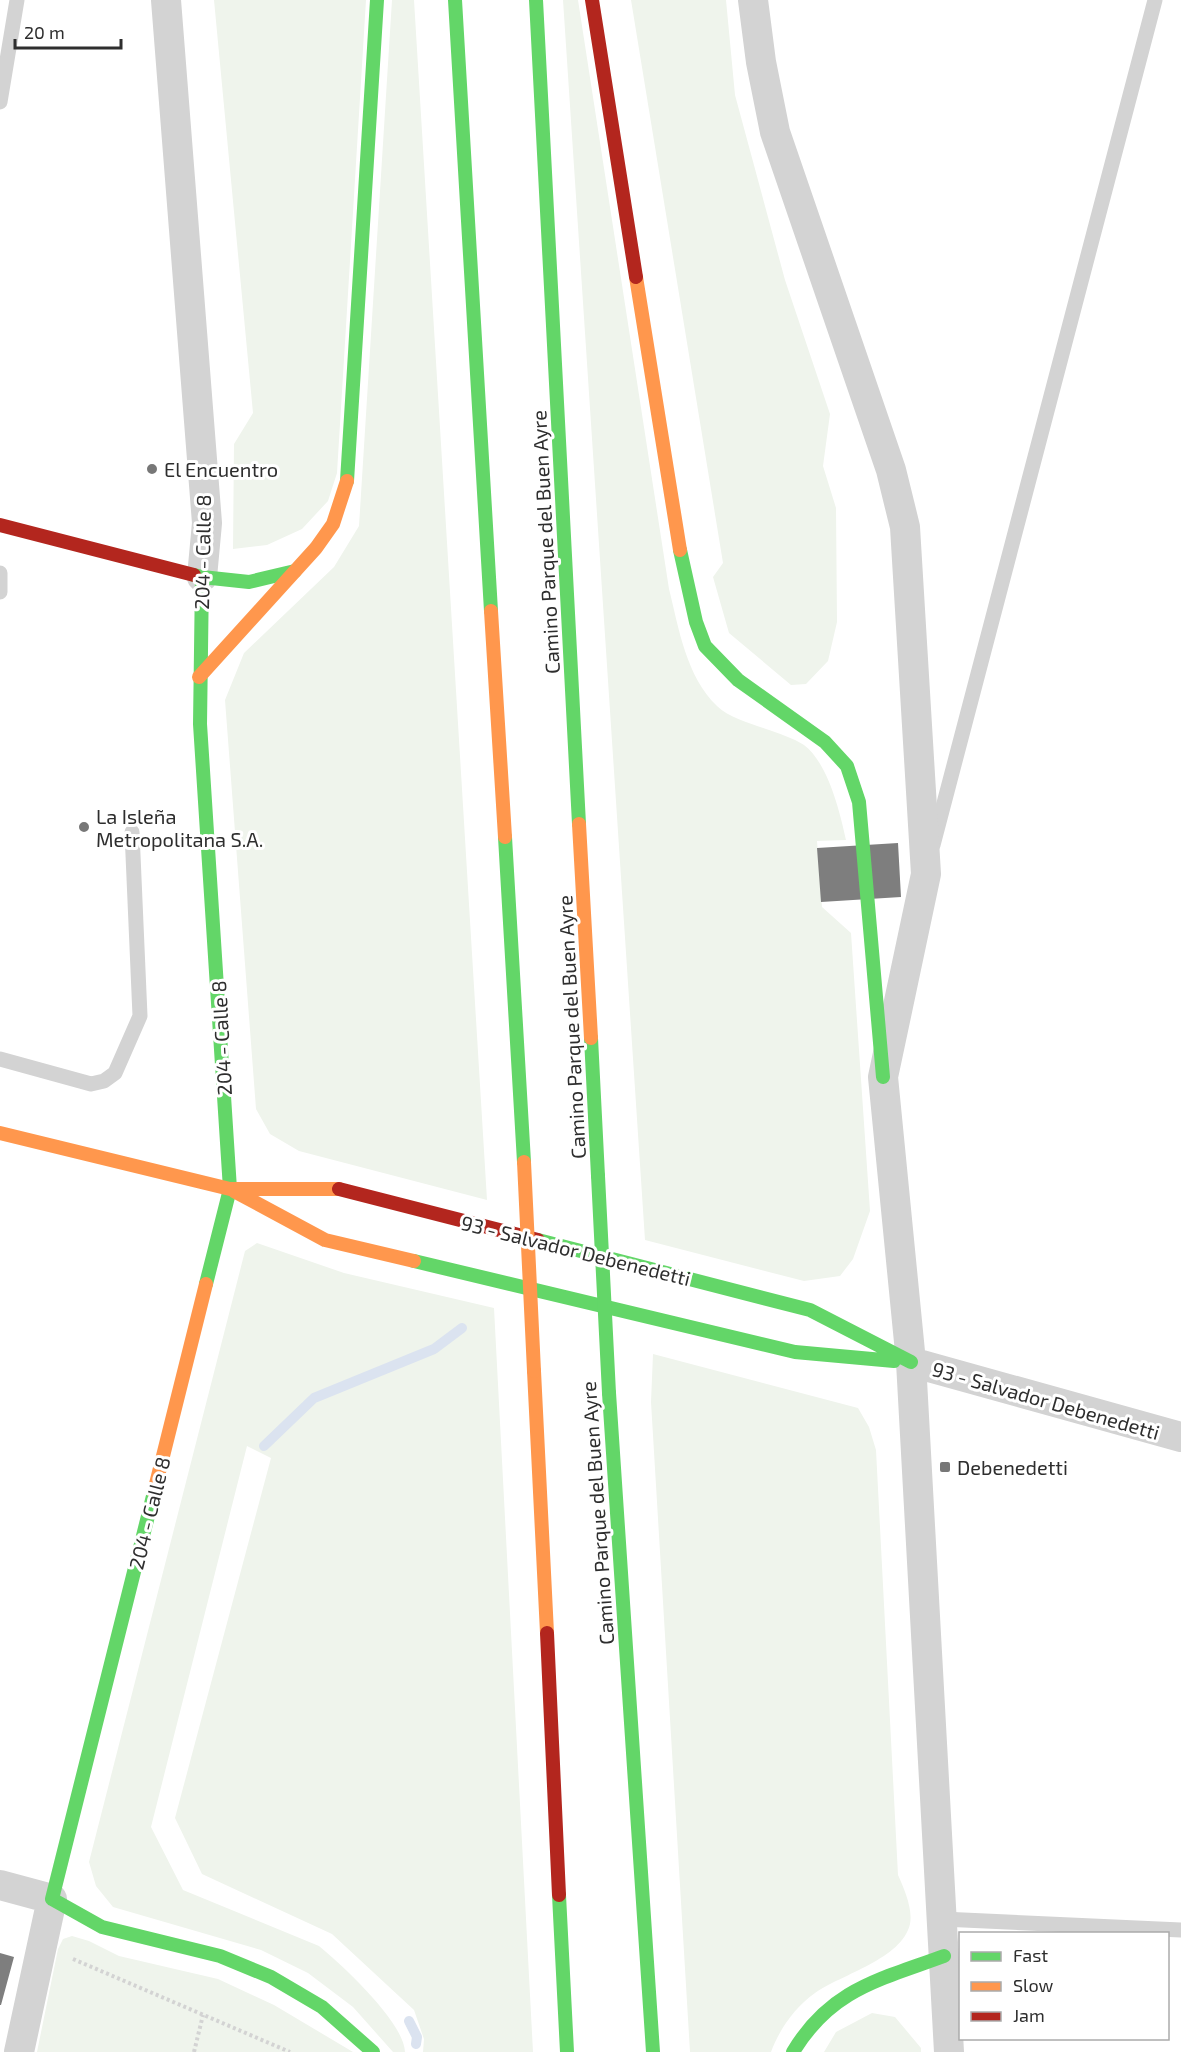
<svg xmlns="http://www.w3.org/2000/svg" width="1181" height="2052" font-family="'Exo 2',sans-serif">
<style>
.green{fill:#eff4ec}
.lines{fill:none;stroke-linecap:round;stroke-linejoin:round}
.stream{stroke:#dbe3f0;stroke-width:10}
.building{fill:#7e7e7e}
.path{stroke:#d3d3d3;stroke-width:4;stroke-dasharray:3 3;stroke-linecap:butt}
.lane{stroke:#d3d3d3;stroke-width:15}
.street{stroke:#d3d3d3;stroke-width:30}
.fast{stroke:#63d668;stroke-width:14}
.slow{stroke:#ff974d;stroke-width:14}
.jam{stroke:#b3261e;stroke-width:14}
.fast-bridge{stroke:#63d668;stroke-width:14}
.slow-bridge{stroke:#ff974d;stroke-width:14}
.poi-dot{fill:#777;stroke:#fff;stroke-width:2}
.labels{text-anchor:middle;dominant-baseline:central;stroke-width:6;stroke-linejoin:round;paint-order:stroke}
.poi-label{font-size:20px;fill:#2e2e2e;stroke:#fff;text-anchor:start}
.street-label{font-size:20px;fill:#2e2e2e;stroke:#fff}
</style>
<rect width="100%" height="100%" fill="#fff"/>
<!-- green -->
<path class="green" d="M214,0H366L337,473L328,501L302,529L267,545L233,549L234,444L253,413Z
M392,0H414L487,1200L299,1151L270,1134L256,1109L225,700L244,653L334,567L359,526Z
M563,0H578L669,589C679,629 686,676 717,706C729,718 750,723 766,729C778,733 793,738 804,745C828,763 840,812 846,840L817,841L822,907L851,933L870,1211L853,1259L840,1276L804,1281L645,1240Z
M631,0H726L735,95L785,280L830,414L823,466L836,508L837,622L828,661L806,684L791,685L729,633L713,577L723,563Z
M257,1243L344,1273L494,1308L533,2052H423L424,2039L414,2010L332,1934L202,1874L175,1818L271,1458L247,1446L151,1827L183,1890L319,1946C342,1965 404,2022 405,2052H393L353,2007L308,1973L261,1950L113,1907L96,1886L89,1862L245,1251Z
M653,1354L858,1408L869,1427L876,1450L898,1875C904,1888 913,1909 910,1924C902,1959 842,1974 815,1993C795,2007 779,2030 771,2052H690L651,1402Z
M72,1936L89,1941L119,1956L218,1979L274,2005L353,2052H37L58,1949L63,1939Z
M872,2013L895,2017L921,2048V2052H824L836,2032Z"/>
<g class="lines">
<!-- stream -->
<path class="stream" d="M264,1446L314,1398L434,1349L462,1328
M409,2021L417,2037L416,2044"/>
</g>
<!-- building -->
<path class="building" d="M898,843L901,897L821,902L817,848Z
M0,1953L14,1957L1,2005H0Z"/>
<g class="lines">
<!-- path -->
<path class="path" d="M73,1959L290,2052
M194,2052L203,2015"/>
<!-- lane -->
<path class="lane" d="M0,102L17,0
M0,573V592
M933,845L1155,0
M0,1059L91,1084L104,1081L115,1073L140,1016L132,832
M942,1919L1181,1930"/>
<!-- street -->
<path class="street" d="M166,0L207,523L202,577
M753,0L761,62L775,132L891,470L905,527L926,874L883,1077L911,1362L949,2052
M911,1362L1181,1437
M0,1885L52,1899L19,2052"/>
<!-- fast -->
<path class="fast" d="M455,0L491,611
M536,0L579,824
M347,481L377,0
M680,550L696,622L705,646L738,680L825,742L847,766L859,802L883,1077
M194,575L202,577L200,724L230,1189L206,1284
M202,577L249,582L295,571
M505,837L524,1162
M591,1038L598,1176
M538,1240L810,1310L911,1362
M414,1261L795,1352L894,1361
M609,1393L653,2052
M559,1895L567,2052
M52,1899L154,1492
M52,1899L102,1927L220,1956L271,1977L322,2007L373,2052
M793,2052C831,1989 879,1980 944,1956"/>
<!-- slow -->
<path class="slow" d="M636,277L680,550
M491,611L505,837
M199,677L316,548L333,524L347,481
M579,824L591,1038
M0,1133L230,1189H339
M234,1191L325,1240L414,1261
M534,1371L547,1633
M154,1492L206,1284"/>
<!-- jam -->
<path class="jam" d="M592,0L636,277
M0,525L194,575
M339,1189L538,1240
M547,1633L559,1895"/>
<!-- fast-bridge -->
<path class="fast-bridge" d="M598,1176L609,1393"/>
<!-- slow-bridge -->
<path class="slow-bridge" d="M524,1162L534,1371"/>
</g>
<!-- markers -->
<g class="poi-dot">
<circle cx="152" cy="469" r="6"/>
<circle cx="84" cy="827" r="6"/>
<rect x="939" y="1461" width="12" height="12" rx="3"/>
</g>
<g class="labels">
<!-- poi labels -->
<g class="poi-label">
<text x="164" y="469">El Encuentro</text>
<text x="96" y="816">La Isleña<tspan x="96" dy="23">Metropolitana S.A.</tspan></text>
<text x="957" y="1467">Debenedetti</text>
</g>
<!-- street labels -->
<g class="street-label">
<text transform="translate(545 542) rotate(-93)">Camino Parque del Buen Ayre</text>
<text transform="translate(202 552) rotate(-89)">204 - Calle 8</text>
<text transform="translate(571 1027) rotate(-93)">Camino Parque del Buen Ayre</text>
<text transform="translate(221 1038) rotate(-93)">204 - Calle 8</text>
<text transform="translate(576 1250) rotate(14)">93 - Salvador Debenedetti</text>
<text transform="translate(1046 1400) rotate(16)">93 - Salvador Debenedetti</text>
<text transform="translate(149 1513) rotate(-76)">204 - Calle 8</text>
<text transform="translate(597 1513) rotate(-94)">Camino Parque del Buen Ayre</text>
</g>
</g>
<!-- legend -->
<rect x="959" y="1932" width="210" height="108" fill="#ffffff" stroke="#ababab" stroke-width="1.5"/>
<rect x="971" y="1952" width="30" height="9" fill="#63d668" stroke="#ababab" stroke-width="1.5"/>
<text x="1013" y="1962" font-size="18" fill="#2e2e2e">Fast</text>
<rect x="971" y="1982" width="30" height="9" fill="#ff974d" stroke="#ababab" stroke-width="1.5"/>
<text x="1013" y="1992" font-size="18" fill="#2e2e2e">Slow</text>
<rect x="971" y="2012" width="30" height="9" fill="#b3261e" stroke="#ababab" stroke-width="1.5"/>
<text x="1013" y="2022" font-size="18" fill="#2e2e2e">Jam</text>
<!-- scale -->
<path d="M15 39v9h106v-9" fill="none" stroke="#2e2e2e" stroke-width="3"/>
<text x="24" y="39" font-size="18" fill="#2e2e2e" stroke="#ffffff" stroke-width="4.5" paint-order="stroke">20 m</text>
</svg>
